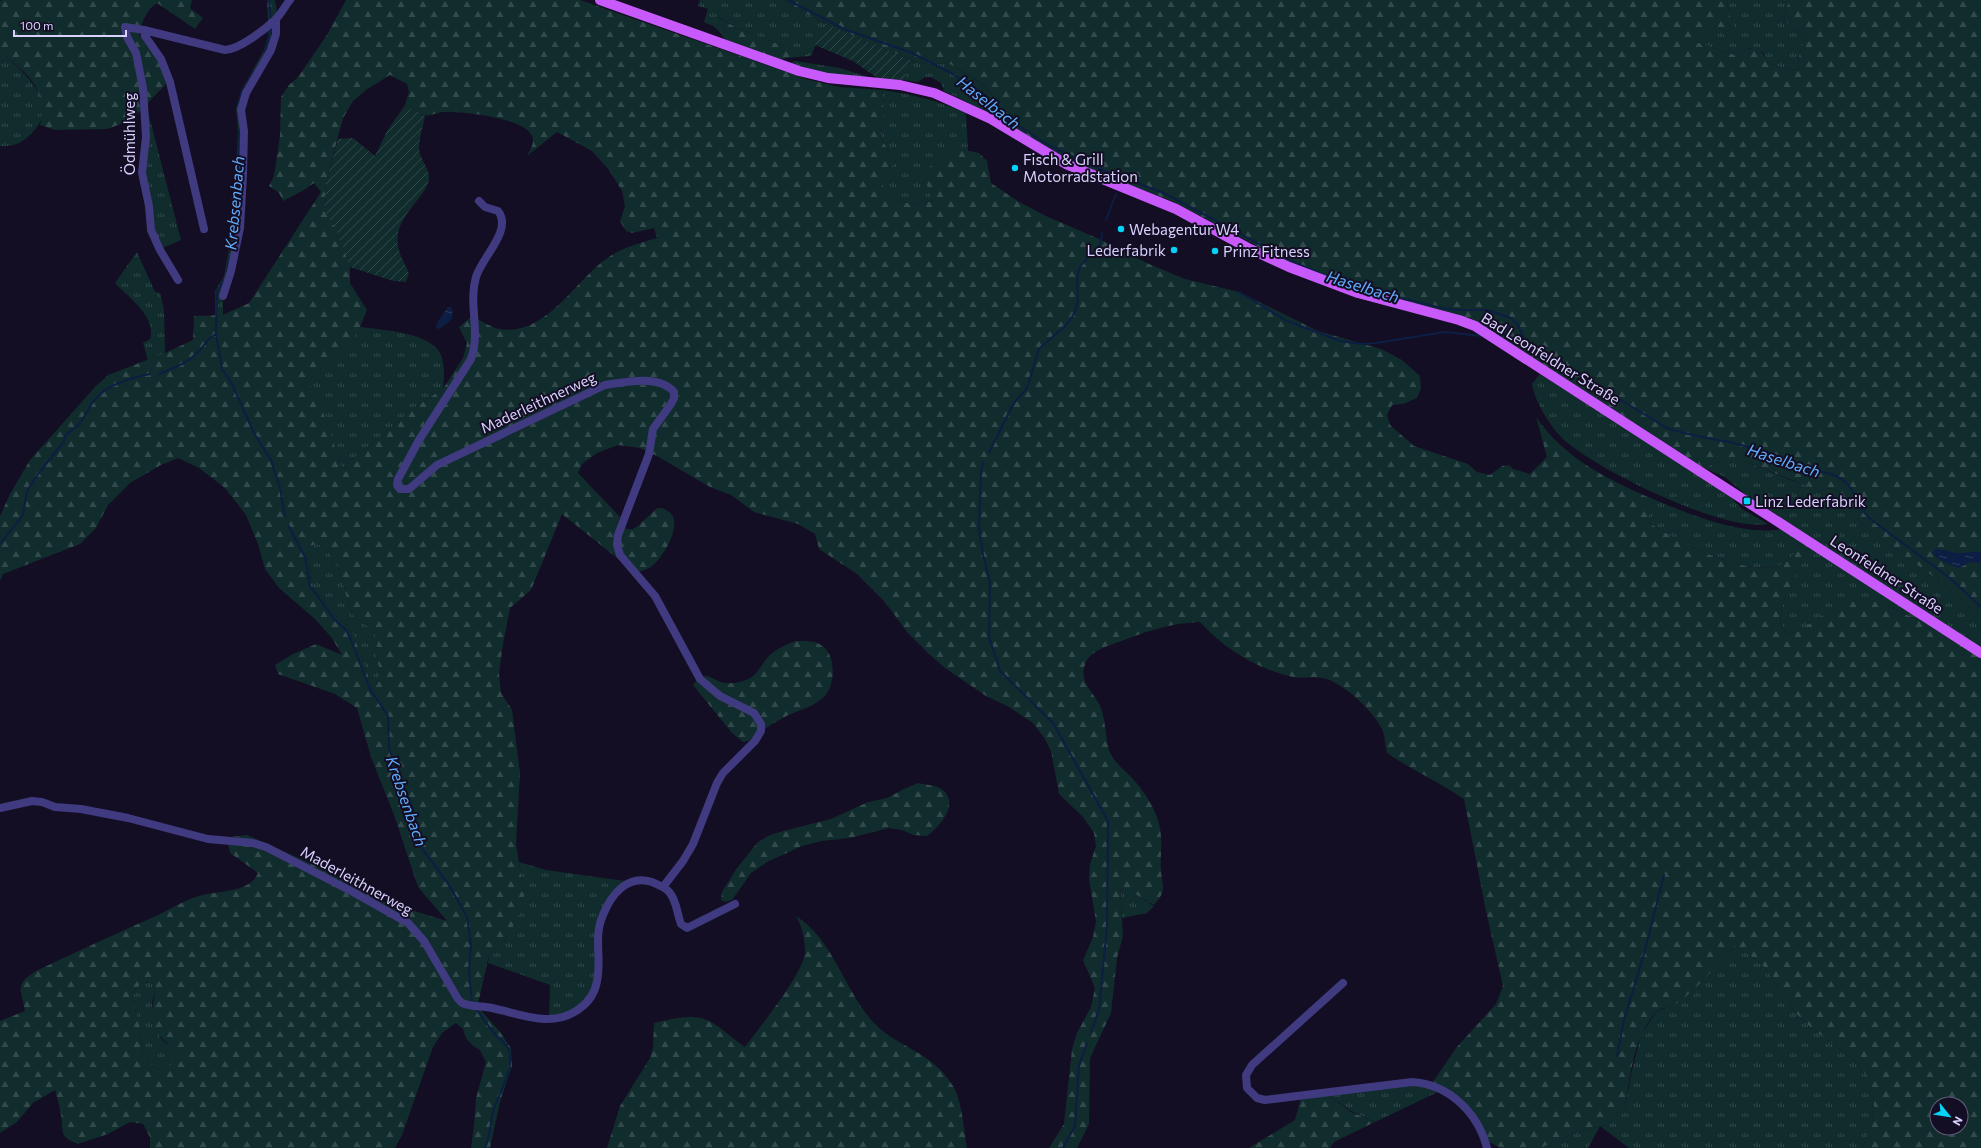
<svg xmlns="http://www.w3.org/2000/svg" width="1981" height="1148" font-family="Commissioner,sans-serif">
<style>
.grass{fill:url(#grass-tufts)}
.forest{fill:url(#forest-firs);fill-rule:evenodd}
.garden{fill:url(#garden-furrows)}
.water{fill:url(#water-ripples)}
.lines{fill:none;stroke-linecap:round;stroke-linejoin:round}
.stream{stroke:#0c1e43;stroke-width:2}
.minor{stroke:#403a81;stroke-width:8}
.major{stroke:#c85afc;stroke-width:10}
.poi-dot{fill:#04d2f6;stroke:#130e23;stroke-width:1.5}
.labels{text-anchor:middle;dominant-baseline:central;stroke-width:4;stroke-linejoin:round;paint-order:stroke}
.street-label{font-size:15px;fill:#d8d1fe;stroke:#130e23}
.poi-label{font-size:15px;fill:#d8d1fe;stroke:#130e23;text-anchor:start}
.water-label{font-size:16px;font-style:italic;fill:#61acfc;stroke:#130e23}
</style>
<defs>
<pattern id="grass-tufts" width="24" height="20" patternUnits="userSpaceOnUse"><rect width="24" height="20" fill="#112c2c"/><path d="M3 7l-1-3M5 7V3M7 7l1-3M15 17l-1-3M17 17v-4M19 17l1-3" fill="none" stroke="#334a4c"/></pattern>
<pattern id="forest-firs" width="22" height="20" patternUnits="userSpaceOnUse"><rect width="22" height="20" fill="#112c2c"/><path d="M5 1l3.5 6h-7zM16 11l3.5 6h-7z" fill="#334a4c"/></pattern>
<pattern id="garden-furrows" width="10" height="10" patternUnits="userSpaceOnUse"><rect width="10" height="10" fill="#112c2c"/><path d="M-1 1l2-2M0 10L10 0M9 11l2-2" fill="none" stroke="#334a4c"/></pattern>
<pattern id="water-ripples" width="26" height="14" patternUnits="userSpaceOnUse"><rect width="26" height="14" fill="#0c1e43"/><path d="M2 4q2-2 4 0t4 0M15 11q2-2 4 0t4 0" fill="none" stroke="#2f3e5f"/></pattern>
</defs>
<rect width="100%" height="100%" fill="#130e23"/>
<!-- grass -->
<path class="grass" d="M700,0H784L801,11L825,23L811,56H809L737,28L718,17L713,26L704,22L708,9L698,6Z
M1727,0H1789L1784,19L1793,29L1807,35L1800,51L1797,71L1769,64L1763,52L1750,48L1735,55L1696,42V38L1717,26L1721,28L1734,27L1729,13Z
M273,24L269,48L248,84L241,125L238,228L223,299V315L215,316V291L224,276L233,229L231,217V199L236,177L238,131L236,108L242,89L264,50L268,36V27Z
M0,51C22,71 62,102 32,133C22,143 14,147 0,146Z
M911,60L919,63L944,64L946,62C962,72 989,83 996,103C998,107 998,113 999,118L944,91L941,83L931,77H926L917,82L904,80Z
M795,61L840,68L871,78L831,75L789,63Z
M882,90C911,94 939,101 966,113L968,151L960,149L929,190L932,201C919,206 882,205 882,185C883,175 890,168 896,161L883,142L880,133L884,112Z
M146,104L181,240L162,248C141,199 146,156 146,104Z
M137,252L155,292L160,293L164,310L165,353L148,360L143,343L150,339C157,317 128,297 115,283Z
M360,327C381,330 432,332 441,355C445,366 444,377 443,389L418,405L342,468L317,395L307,382L350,342Z
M1540,374L1726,492L1742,509L1768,524C1725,533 1595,469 1563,439C1551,427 1534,401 1532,384Z
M1720,461H1744L1790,480L1822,490L1833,488L1842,493L1856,518L1866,528L1945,585L1981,617V648L1751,499L1725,477L1704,468Z
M1653,499C1691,515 1741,536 1783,529L1801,541C1797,546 1794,555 1790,559C1762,587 1672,540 1647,521Z
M318,544C343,559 342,587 351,611C354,619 363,622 369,627C372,629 376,636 377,640C377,644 376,648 376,652C377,664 383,674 377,685H372L370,681L354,636L347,626L334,614L313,588L307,550L309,546Z
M1809,546L1932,627L1885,604L1808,626L1799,631L1787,634L1780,621L1784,600Z
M519,862L546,870L625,881L606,904L593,990L574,1011L549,1018L550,985L488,963L489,955L507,938L524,893Z
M1120,884L1154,906L1147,913L1122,918Z
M1736,945C1747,952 1758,960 1767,970C1777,984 1785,1000 1796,1013C1811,1030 1830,1041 1848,1055C1880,1082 1880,1113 1862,1148H1629L1600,1126L1588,1148H1540L1577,1132L1606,1125L1625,1109L1631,1074L1641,1035L1656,1012L1676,1003Z
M152,982C158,997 151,996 152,1008C152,1016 156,1029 159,1035C164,1046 178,1045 175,1062L168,1068L157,1069L150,1064L143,1053L140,1027L132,997L135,989L142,983Z
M1415,1084L1440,1091L1375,1122L1351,1111L1328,1095Z"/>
<!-- forest -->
<path class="forest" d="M2,0H192L190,8L203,18L195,29L157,3C146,9 141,24 139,35L155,55L168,82L137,114L124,123L107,129L55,130L40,125C47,85 27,75 0,51V1Z
M267,0H275L277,13L268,22Z
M346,0H580L806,79L839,87L882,90L884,112L880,134L883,142L896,161C890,168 883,175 883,185C882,205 919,206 932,201L925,179L927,169L952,150L960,149L979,153L987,161L991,183L1019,202L1048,217L1097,238L1149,264L1185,279L1239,292L1318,331L1381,349L1402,360L1420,376L1421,389L1417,398L1403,404L1392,405L1387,415L1390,425L1414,446L1468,464L1477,472L1490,475L1502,466L1509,465L1513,469L1530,474L1547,457L1536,417C1564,458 1608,480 1653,499L1647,521C1672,540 1762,587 1790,559C1794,555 1797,546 1801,541L1809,546L1784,600L1780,621L1787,634L1799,631L1835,607L1851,602L1866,600L1885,604L1932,627L1981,658V1148H1862C1880,1113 1880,1082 1848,1055C1830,1041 1811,1030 1796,1013C1785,1000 1777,984 1767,970C1758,960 1747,953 1736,945C1717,964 1699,988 1677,1003C1670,1007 1659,1008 1655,1013C1633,1039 1630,1077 1625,1109L1606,1125L1577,1132L1540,1148H1501L1489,1142C1475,1110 1465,1097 1433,1082L1456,1048L1496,1004L1503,986L1486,911L1464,799C1439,782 1412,770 1387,753C1385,745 1385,735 1382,729C1373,711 1343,682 1323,678C1313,676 1303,679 1293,677C1255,668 1226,650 1200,622C1173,623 1150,630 1124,640C1112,645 1092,649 1086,662C1077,682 1094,692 1100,706C1106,720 1105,736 1109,750C1113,762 1126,771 1134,780C1148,796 1160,816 1161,836C1162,847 1160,859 1161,870C1162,888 1168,889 1154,905L1120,885L1123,936L1117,958L1111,1013L1090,1058L1089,1124L1077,1148H1049L1064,1124L1072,1049L1077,1033L1091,1007L1095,988L1083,960L1093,937L1096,921L1089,879L1090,864L1096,846L1094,833L1083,817L1059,794L1051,751L1045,739L1033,723L1009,707L986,696L945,668L928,653L907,632L885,602L857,574L819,549L815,534L798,524L754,512L731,495L710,487L657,456L640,448L618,445L597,453L582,464L578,473L620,517L614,538L622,562L562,514L531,590L510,608L503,644L499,673L501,693L512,710L520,773L516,844L524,893L518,917L507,938L489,955L478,1004L479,1008L500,1032L511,1048L512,1066L500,1102L490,1148H471L474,1125L476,1098L486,1062L480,1050L472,1045L466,1038L463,1029L456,1023L442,1033L433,1047L402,1135L395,1148H150V1137L143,1124L130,1122L108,1134L78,1144C58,1136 64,1133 61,1115C60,1107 57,1098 55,1090L33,1103L17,1122L0,1133V1021L25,1011C21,989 14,985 36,971C73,953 111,936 149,919C166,912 181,901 199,896C217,890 249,894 258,873L230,853L228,844L231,837L247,835L312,864L394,907L411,910L447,921L418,887L394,815L371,757L357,708L335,694L278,674L275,665L293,654L316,644L342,655L332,638L315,619L279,588L265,569L258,544L246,515L225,488L199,468L178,458L161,465L130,483L108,505L96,528L80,544L3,574L0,581V516L10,494L30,460L95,387L108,375L165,353L193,340L194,316L223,315L249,303L321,192L314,183L304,190L283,201L279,193L269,186L274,176L280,136L281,97L289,85L298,77L327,35ZM390,75L407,84L409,92L405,105C411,108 417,113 424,115C429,117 436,113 442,112C461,111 523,117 532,136C535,143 530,150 527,156L557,132L592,151L609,170L622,191L625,206L620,221L626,231L632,233L654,228L657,238C637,244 619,248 602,262C572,286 543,337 499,329C490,327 480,320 472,316L459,327L467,343L463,358L443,389L418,405L342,468L317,394L307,382L351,342L360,327L367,310L350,283V267L339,235L332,221L324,210L326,182L343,118L353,101L366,90ZM318,544C343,559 342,587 351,611C354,619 363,622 369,627C372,629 376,636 377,640C377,644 376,648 376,652C377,664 383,674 377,685H373L370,681L354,636L347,626L334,614L313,588L307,550L309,546ZM152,982C159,998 148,1007 153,1024C157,1040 178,1045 175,1062L168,1067L157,1069L150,1064L143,1053L140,1027L132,997L135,989L142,983ZM1937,1104H1961V1128H1937Z
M784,0H1727L1729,13L1734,27L1731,32L1725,37L1721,28L1717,26L1697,38L1696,42L1735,55C1753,46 1759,43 1769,64L1797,71L1800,51L1807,35L1793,29L1784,19L1789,0H1981V617L1945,585L1866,528L1856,518L1842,493L1833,488L1822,490L1807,486L1744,461H1720L1704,468L1472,319L1356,287L1284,260L1172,201L1082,166L1062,156L999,118C998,113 998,107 996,103C989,83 963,72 946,62L944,64L919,63L848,34L801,11Z
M717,17L737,28L809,56L786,58L781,60L725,40L721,33L713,26Z
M657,508C660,508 664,508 666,510C687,520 663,558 651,567C647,569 643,570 639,572C618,550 617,551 625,521L626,529H633L638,526Z
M796,641C806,641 817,640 825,648C836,660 835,685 824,697C815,706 802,709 791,714C784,717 776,722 769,726C760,732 754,740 743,742L732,733L693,685C705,667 712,681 725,683C732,684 740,682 746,680C756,677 761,665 767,658C775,649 785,645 796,641Z
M918,783C927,785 939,785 945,792C958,807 938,828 927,836L913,835L902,830L889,828L850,838L821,841L802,846L767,862L751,873L732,900L725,902L721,900L722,892L737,868L758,842L770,835L787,830L831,819L868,802L887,798L902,790Z
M796,916C833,939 844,990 873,1022C897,1048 931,1050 953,1086C962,1101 964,1130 967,1148H607L620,1106L650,1058L653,1047L654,1023C668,1020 686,1015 701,1018C717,1022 731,1038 745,1047C759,1028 804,973 805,952C805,940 802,926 796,916Z
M1328,1095L1351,1112L1375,1122L1334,1142L1330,1148H1249L1295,1120L1301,1098Z"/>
<!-- garden -->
<path class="garden" d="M825,23L911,60L904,80L879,79L853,61L815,45Z
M405,105L425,116C423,126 419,139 419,149C420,159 428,167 429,176C431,196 389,217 399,250C401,258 406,266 409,273L406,282L393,281L350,267C343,247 337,227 324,210L326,182L338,139L353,138L375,156L387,131Z"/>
<!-- water -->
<path class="water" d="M448,307H451C457,319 447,323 439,329L436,328L437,323Z
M1935,549C1944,549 1950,552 1958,553C1967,553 1973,550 1981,553V563L1970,562L1959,568L1942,561L1935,556L1932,552Z"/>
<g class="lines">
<!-- stream -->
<path class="stream" d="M269,0L271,19
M788,0L844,29L912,53L951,73L983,93L1004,117L1050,146L1102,170L1164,193L1289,260L1326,276L1382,293L1441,308L1458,310H1487L1511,318L1518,325L1524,339L1535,348L1667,428C1687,435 1708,438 1729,442C1743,445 1757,450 1770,453C1781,456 1791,466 1803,469C1817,472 1832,471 1844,481C1857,491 1857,507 1869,518L1951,579L1981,607
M265,52L271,27
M238,109L241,93L254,71
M1106,220L1116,194
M234,236L233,207L234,192L238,177L240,127
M227,273L230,258
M225,279L217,291L216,334L222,369L231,382L255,435L271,460L280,488L285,516
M1239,292L1287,321L1340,341L1363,344L1376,343L1445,332L1482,336
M1500,333C1512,337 1520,351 1535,348
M159,374C173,368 188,363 198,352C205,345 208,338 216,334
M989,452C998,436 1005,419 1014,403C1017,398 1023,395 1026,389C1031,380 1036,354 1039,349C1052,335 1071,327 1077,306C1080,294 1074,279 1080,267C1089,252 1101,254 1102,233
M983,462L981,472L979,528L983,555L990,582L989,637L1000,671L1053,723L1108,821L1107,926L1099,1010L1091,1032
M288,525L305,557L310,586L334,619L346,630L351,640L370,689L388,716L389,749L412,807L419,834L418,843L449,885L467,917L471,945L469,971L472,1004
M0,544L23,515L27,491L38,474L63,443L66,434C87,423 85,407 100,394C114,382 133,378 150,374
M476,1009C482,1017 488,1026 495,1034C499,1039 506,1043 509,1050C515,1071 498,1093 493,1112C490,1125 491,1134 485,1148
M1617,1056L1624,1020L1644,954L1664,875
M1063,1148L1075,1126L1079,1065L1087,1043"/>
<!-- minor -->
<path class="minor" d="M144,30L125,27L127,37L136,53L143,88L146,137L142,173L149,206L151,230L160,250L178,280
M479,201L485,207L498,211C513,230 482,257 476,277C468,304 481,332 471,359L419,440L398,479L397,485L400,489H409L437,465L605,385C626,382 659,374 674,392V398L671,404L653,429L649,454L618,535L617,545L620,555L655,596L700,679L720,696L754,713L761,724V731L755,741L723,773L717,783L693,844L683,861L663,887
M204,229L170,82L161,59L145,36L144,30L225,50C240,49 264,30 275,20C281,14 285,6 290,0
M223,296L231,271L240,228L243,175L244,131L241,110L246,93L271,50L276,34V19
M0,808L32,801L42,802L55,807L81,809L128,818L208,839L253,843L266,847L353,892L408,923L424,941L458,999L462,1003C471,1007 482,1006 492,1008C521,1014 552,1029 579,1009C589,1002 595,993 597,981C602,959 593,937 603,915C611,895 627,874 652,882C658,885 666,887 670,893C677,902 677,914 681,924L687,928L735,904
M1343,983L1252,1065L1246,1075L1247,1088L1257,1098L1265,1100L1412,1082C1449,1084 1478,1113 1487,1148"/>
<!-- major -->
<path class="major" d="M600,0L799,71L828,78L900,85L934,93L991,119L1066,164L1176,209L1248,248L1289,267L1358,293L1459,320L1475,326L1981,653"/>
</g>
<!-- markers -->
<g class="poi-dot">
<circle cx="1015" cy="168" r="4"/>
<circle cx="1121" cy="229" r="4"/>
<circle cx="1174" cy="250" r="4"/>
<circle cx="1215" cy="251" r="4"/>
<rect x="1743" y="497" width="8" height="8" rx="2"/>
</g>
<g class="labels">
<!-- street labels -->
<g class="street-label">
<text transform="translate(129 134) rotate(-90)">Ödmühlweg</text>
<text transform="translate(1551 358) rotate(32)">Bad Leonfeldner Straße</text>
<text transform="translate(538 402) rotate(-25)">Maderleithnerweg</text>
<text transform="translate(1887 574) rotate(33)">Leonfeldner Straße</text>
<text transform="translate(357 880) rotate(29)">Maderleithnerweg</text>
</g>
<!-- poi labels -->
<g class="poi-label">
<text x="1023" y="159">Fisch &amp; Grill<tspan x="1023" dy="17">Motorradstation</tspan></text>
<text x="1129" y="229">Webagentur W4</text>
<text x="1166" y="250" text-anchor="end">Lederfabrik</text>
<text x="1223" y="251">Prinz Fitness</text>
<text x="1755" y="501">Linz Lederfabrik</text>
</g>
<!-- water labels -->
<g class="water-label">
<text transform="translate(989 102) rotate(38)">Haselbach</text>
<text transform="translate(234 203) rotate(-85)">Krebsenbach</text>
<text transform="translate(1363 286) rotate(17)">Haselbach</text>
<text transform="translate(1784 460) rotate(18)">Haselbach</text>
<text transform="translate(407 801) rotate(71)">Krebsenbach</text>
</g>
</g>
<!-- north arrow -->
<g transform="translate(1949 1116) rotate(120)"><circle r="19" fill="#130e23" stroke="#625c7b"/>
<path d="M0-3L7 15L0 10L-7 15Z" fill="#04d2f6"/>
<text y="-6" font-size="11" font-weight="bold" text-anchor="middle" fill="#d8d1fe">N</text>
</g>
<!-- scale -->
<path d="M14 30v6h112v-6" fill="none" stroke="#d8d1fe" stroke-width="2"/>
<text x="20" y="30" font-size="12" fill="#d8d1fe" stroke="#130e23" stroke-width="3" paint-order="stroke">100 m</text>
</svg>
